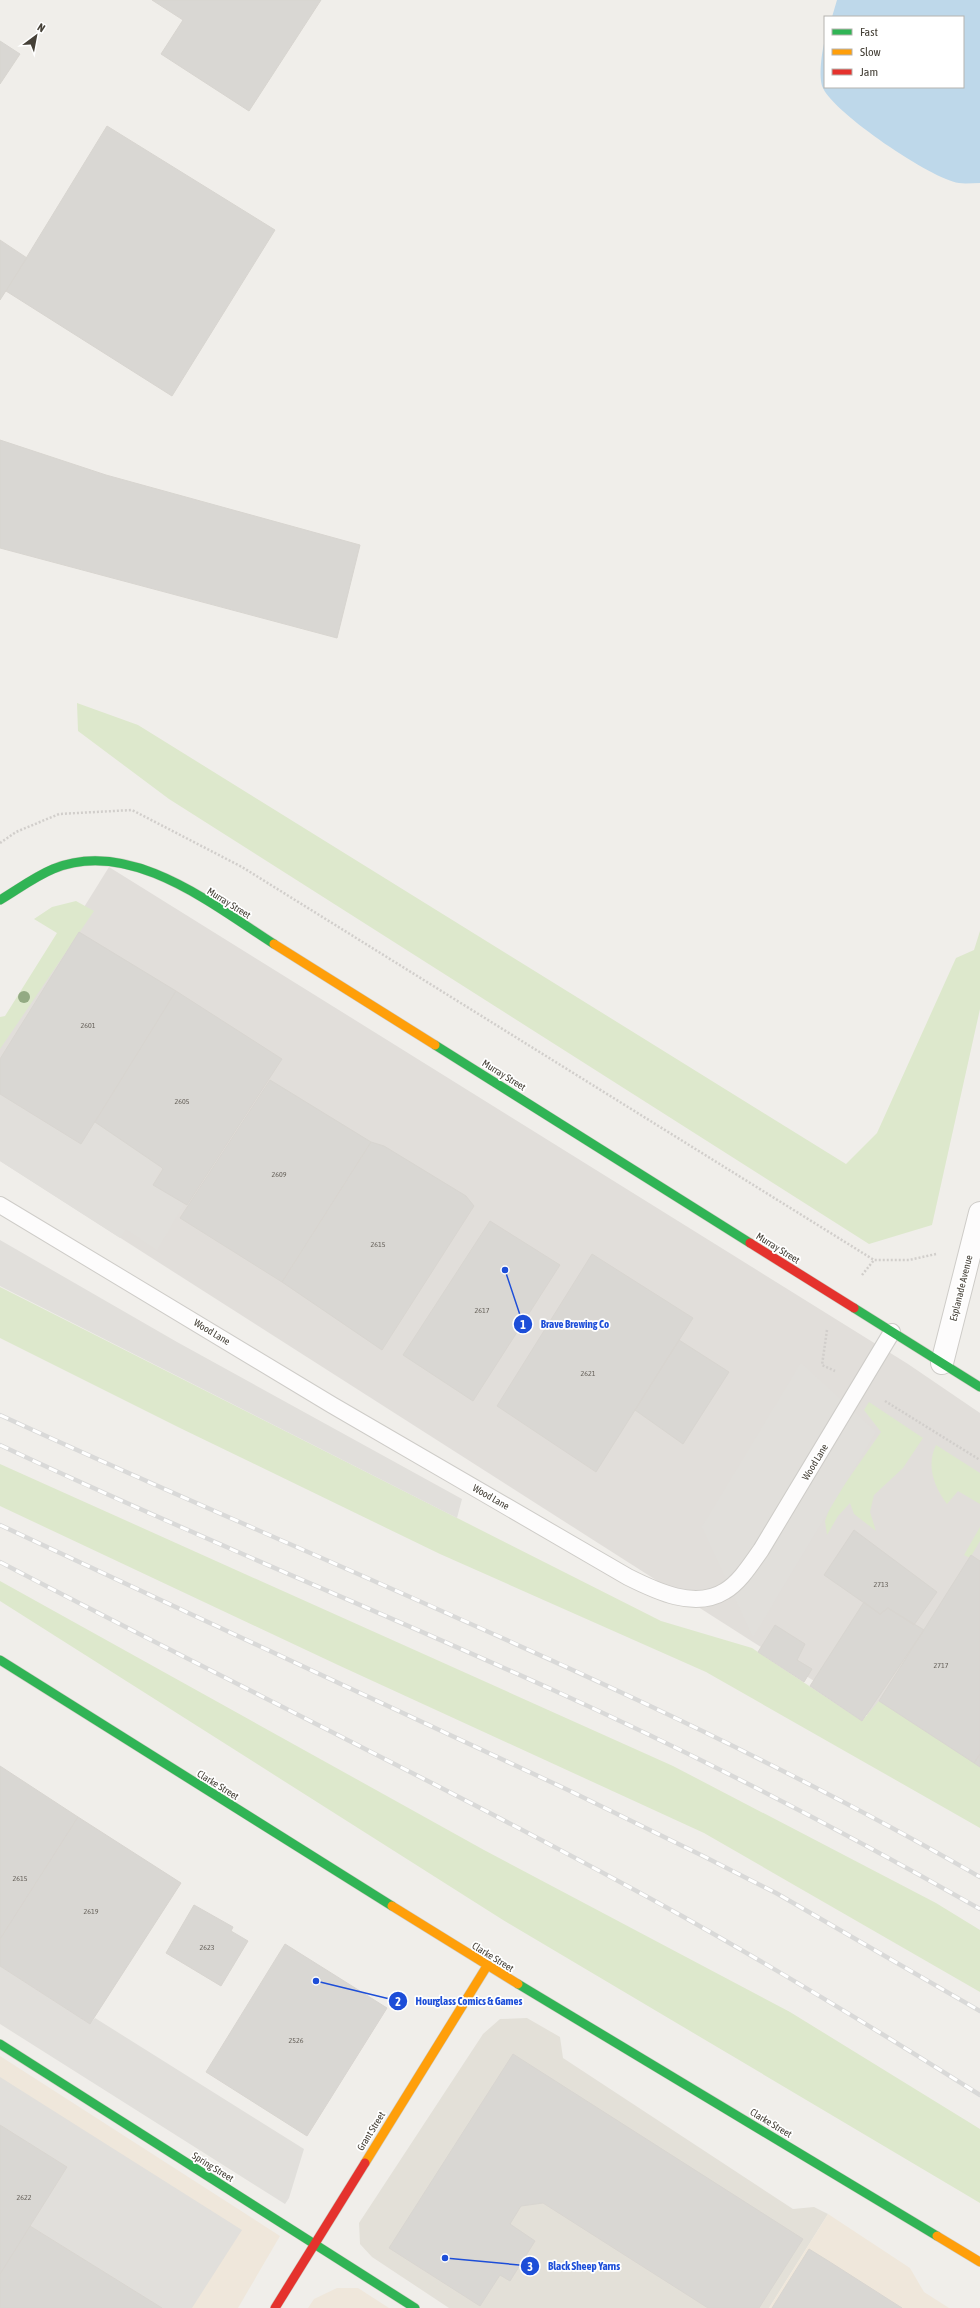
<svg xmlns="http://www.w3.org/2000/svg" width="980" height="2308" font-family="'Asap Condensed',sans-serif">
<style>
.residential{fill:#e3e0d8}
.commercial{fill:#efe7db}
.industrial{fill:#e1deda}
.green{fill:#dde8cc}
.parking{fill:#e1dfdb}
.water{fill:#bed8ea}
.building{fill:#d9d7d3;stroke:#d8d5d0}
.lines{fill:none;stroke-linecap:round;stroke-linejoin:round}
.lane-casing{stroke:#ceccc8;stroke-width:18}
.street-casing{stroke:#ceccc8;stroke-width:24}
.fast-casing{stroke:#cecbc1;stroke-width:10}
.slow-casing{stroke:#cecbc1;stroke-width:10}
.jam-casing{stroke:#cecbc1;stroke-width:10}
.path{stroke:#d1cecb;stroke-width:2.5;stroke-dasharray:2 2;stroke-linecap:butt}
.lane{stroke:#fdfcfc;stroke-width:16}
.street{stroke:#fdfcfc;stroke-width:22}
.fast{stroke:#30b455;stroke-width:9}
.slow{stroke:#ff9f0a;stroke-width:9}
.jam{stroke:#e5322d;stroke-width:9}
.rail-casing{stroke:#d9d9d8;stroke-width:4.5}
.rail{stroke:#fff;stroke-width:3;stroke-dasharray:9;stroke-linecap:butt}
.tree{fill:#93aa83}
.labels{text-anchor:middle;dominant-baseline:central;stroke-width:3.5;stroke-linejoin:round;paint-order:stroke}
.number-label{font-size:8px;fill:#6b665f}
.street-label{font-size:10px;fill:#454037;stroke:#fff}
.leader{fill:none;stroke:#1d4ed8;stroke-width:1.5}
.callout-dot{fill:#1d4ed8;stroke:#fff;stroke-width:1.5}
.mark-label{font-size:12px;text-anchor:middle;font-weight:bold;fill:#fff}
.callout-label{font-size:11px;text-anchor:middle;font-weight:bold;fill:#1d4ed8;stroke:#fff;stroke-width:3.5;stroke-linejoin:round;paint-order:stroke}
</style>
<rect width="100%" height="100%" fill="#f0eeea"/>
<!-- residential -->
<path class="residential" d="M527,2018L560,2037L563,2058L793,2209L814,2207L828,2214L769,2308H449L372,2257L360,2244L359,2223L483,2034L500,2019Z"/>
<!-- commercial -->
<path class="commercial" d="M0,2056L280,2236L238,2308H0Z
M828,2214L910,2268L924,2292L949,2308H769Z
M337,2288H358L389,2308H308L314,2299Z"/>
<!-- industrial -->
<path class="industrial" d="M109,867L908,1364L980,1413V1787L0,1161V1042Z"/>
<!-- green -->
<path class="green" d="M77,703L138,725L846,1164L877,1133L956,958L974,950L980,931V1009L932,1225L869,1244L169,799L78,731Z
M76,901L94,911L0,1049V1017L5,1016L57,933L34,919L52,907Z
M0,1287L661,1621L752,1648L862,1721L879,1701L980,1765V1828L706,1672L440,1554L180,1428L0,1338Z
M869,1402L923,1438L903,1468L874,1495L870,1512L876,1531L854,1514L850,1503L838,1516L827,1535L825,1521L831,1504L881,1432L864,1410Z
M936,1445L980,1473V1504L958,1491L947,1504C934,1487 926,1466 936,1445Z
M0,1464L673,1766L936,1903L980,1930V1992L704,1833L338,1665L0,1506Z
M980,1527V1541L970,1558L964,1555Z
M0,1581L484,1850L790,2012L980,2129V2203L503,1920L0,1601Z"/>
<!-- parking -->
<path class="parking" d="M0,1094L81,1144L95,1122L161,1167L153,1185L184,1204L157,1250L126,1229L120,1238L0,1161Z
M0,1240L177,1342L462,1499L457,1518L0,1286Z
M801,1363L876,1432L753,1637L702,1527Z
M0,1966L90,2024L95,2018L304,2149L289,2198L285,2204L0,2024Z
M0,2077L242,2230L192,2308H162L30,2226L67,2167L0,2125Z"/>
<!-- water -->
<path class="water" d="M837,0H980V183C973,183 965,184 959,183C931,179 834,113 823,88C818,78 822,50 825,40V87H963V17H832Z"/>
<!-- building -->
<path class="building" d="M152,0H321L249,111L161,54L183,20Z
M0,41L20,54L0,84Z
M107,126L275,230L172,396L6,291Z
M0,240L27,258L0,300Z
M0,440L106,475L360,545L337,638L0,548Z
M79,932L176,991L81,1144L0,1094V1059Z
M176,991L282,1059L187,1205L153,1185L163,1169L161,1167L95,1122Z
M270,1080L371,1142L282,1282L180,1218Z
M371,1142L384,1146L466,1196L474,1206L382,1350L282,1282Z
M490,1221L560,1265L473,1401L403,1355Z
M592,1254L693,1318L596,1472L497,1406Z
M679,1340L729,1372L683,1444L635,1410Z
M854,1530L937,1592L914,1625L888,1608L880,1614L824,1575Z
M971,1555L980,1561V1754L974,1763L879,1701Z
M864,1602L880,1614L888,1608L924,1630L862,1721L810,1686Z
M775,1625L805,1644L797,1660L812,1669L804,1682L758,1652Z
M980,1754V1767L974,1763Z
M0,1766L78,1817L0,1939Z
M78,1817L181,1883L90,2024L0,1966V1939Z
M194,1905L233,1927L231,1931L248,1941L221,1986L166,1953Z
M285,1944L387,2008L307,2136L206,2072Z
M513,2054L803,2239L759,2308H708L543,2203L521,2206L510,2224L535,2241L510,2281L500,2275L480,2306L389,2248Z
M0,2125L67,2167L0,2274Z
M30,2226L162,2308H0V2274Z
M809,2249L830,2262L902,2308H772Z"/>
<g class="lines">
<!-- lane casing -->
<g class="lane-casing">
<path id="lane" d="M0,1205L332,1405L628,1577C656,1591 695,1610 725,1591C740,1582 751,1564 761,1550L892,1332"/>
</g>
<!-- street casing -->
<g class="street-casing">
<path id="street" d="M942,1363L980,1213"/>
</g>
<!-- fast casing -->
<g class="fast-casing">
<path id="fast" d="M0,900C17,890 34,877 53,869C130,837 213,905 274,944
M435,1045L750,1243
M854,1308L980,1387
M0,1660L392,1906
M518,1984L937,2236
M0,2044L415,2308"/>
</g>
<!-- slow casing -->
<g class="slow-casing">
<path id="slow" d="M274,944L435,1045
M392,1906L518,1984
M365,2163L487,1966
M937,2236L980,2262"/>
</g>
<!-- jam casing -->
<g class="jam-casing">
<path id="jam" d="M750,1243L854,1308
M275,2308L365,2163"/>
</g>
<!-- path -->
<path class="path" d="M0,843L16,832L59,814L132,810L242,867L874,1260H909L936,1254
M862,1275L874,1260
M827,1330L822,1365L835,1371
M885,1401L980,1460"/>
<!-- lane -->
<use href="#lane" class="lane"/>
<!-- street -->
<use href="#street" class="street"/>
<!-- fast -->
<use href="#fast" class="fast"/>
<!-- slow -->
<use href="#slow" class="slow"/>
<!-- jam -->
<use href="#jam" class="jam"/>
<!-- rail casing -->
<g class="rail-casing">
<path id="rail" d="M0,1415C328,1566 666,1696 980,1877
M0,1445C182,1531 370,1607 553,1690C699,1756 841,1830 980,1909
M0,1525L568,1790L701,1855L776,1893L980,2011
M0,1562C227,1681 458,1792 682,1916C783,1973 882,2033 980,2095"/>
</g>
<!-- rail -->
<use href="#rail" class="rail"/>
</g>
<!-- trees -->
<circle class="tree" cx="24" cy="997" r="6"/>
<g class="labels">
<!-- number labels -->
<g class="number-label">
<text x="88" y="1025">2601</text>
<text x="182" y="1101">2605</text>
<text x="279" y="1174">2609</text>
<text x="378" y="1244">2615</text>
<text x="482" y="1310">2617</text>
<text x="588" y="1373">2621</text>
<text x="881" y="1584">2713</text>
<text x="941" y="1665">2717</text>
<text x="20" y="1878">2615</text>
<text x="91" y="1911">2619</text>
<text x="207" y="1947">2623</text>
<text x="296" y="2040">2526</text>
<text x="24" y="2197">2622</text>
</g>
<!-- street labels -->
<g class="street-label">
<text transform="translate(229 903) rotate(32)">Murray Street</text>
<text transform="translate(504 1075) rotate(32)">Murray Street</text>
<text transform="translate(778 1248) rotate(32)">Murray Street</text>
<text transform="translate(961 1288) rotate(-76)">Esplanade Avenue</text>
<text transform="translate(212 1332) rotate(31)">Wood Lane</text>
<text transform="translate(815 1462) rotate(-59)">Wood Lane</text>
<text transform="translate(491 1497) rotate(30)">Wood Lane</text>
<text transform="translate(218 1785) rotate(32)">Clarke Street</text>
<text transform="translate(493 1957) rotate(32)">Clarke Street</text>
<text transform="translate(771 2123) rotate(31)">Clarke Street</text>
<text transform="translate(371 2131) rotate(-58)">Grant Street</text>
<text transform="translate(213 2167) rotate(32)">Spring Street</text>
</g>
</g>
<!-- callouts -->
<path class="leader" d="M505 1270L523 1324M316 1981L398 2001M445 2258L530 2266"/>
<g class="callout-dot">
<circle cx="505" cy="1270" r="4"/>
<circle cx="316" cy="1981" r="4"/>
<circle cx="445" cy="2258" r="4"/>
<circle cx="523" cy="1324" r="10"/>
<circle cx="398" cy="2001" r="10"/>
<circle cx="530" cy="2266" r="10"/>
</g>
<g class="mark-label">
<text x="523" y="1329">1</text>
<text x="398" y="2006">2</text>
<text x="530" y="2271">3</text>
</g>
<g class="callout-label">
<text x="575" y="1328">Brave Brewing Co</text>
<text x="469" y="2005">Hourglass Comics &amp; Games</text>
<text x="584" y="2270">Black Sheep Yarns</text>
</g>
<!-- legend -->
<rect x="824" y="16" width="140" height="72" fill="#ffffff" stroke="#b5b3af"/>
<rect x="832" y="29" width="20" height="6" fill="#30b455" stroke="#b5b3af"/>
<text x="860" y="36" font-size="12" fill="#454037">Fast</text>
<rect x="832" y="49" width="20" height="6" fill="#ff9f0a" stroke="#b5b3af"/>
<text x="860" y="56" font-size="12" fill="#454037">Slow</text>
<rect x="832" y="69" width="20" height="6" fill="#e5322d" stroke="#b5b3af"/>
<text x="860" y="76" font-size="12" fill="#454037">Jam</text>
<!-- north arrow -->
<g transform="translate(36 36) rotate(32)" stroke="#ffffff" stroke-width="3" paint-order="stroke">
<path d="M0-3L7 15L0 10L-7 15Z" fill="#454037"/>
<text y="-6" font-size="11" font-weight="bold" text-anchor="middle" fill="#454037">N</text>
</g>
</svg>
